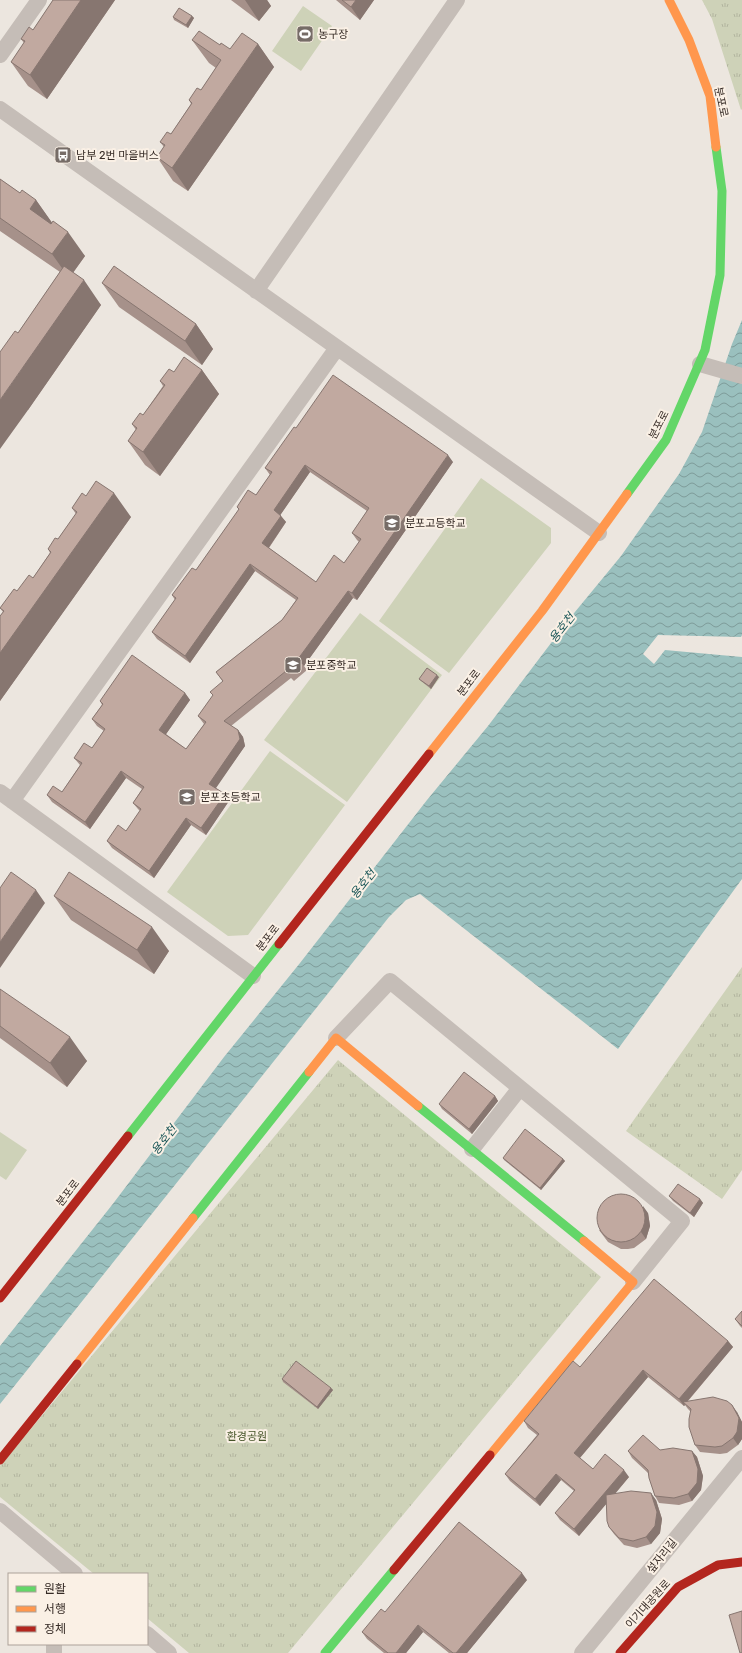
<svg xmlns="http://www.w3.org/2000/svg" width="742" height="1653" font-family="Rubik,'Noto Sans KR',sans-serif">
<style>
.green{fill:#ced2b8}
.park{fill:url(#park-tufts)}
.water{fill:url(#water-waves)}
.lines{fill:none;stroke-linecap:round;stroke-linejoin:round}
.street{stroke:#c5bdb7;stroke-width:16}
.fast{stroke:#63d668;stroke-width:9}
.slow{stroke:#ff974d;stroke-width:9}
.jam{stroke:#b3261e;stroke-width:9}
.wall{fill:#a6918a;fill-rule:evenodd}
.shaded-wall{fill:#877670}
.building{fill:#c1a9a0;stroke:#877670;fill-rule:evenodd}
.labels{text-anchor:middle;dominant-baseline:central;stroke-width:4;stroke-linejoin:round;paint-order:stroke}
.poi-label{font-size:11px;fill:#362b26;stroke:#faf0e5;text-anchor:start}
.street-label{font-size:11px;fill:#362b26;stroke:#faf0e5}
.park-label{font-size:11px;fill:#465529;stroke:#faf0e5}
.water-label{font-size:12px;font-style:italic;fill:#1a5658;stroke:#faf0e5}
</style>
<defs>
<pattern id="park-tufts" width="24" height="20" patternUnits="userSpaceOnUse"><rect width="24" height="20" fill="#ced2b8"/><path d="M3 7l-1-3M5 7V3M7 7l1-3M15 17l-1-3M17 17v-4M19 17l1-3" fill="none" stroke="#b2b49e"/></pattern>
<pattern id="water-waves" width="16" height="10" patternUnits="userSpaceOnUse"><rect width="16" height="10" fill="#9ac0be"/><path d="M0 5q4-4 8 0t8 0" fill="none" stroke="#7e9c9a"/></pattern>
</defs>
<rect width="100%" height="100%" fill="#ece6df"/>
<!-- green -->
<path class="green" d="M303,6L332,26L301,71L272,51Z
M481,478L551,528V543L449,673L379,621Z
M360,613L442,675L347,802L264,740Z
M270,751L345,805L248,935L228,936L167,892Z
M0,1132L27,1150L6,1180L0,1176Z"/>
<!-- park -->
<path class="park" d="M702,0H742V109L741,110L712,19Z
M742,967V1170L722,1199L626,1131Z
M338,1060L601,1277L288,1653H189L147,1618V1574H94L0,1497V1466Z"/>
<!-- water -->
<path class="water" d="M742,320V635L741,637L658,635L643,654L654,664L665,650L742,657V879L618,1049L420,894L406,900L389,917L0,1404V1346L112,1205L224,1057L300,963L427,800L488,726L570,618L621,556L679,474L702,432L732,344Z"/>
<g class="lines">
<!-- street -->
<path class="street" d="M0,55L39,0
M0,109L599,533
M256,291L457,0
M700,364L742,376
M0,792L253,976
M12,801L337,348
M336,1038L390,981L682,1221L633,1282
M472,1149L520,1088
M0,1511L75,1574
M147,1634L169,1653
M54,1653V1644
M582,1653L742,1458"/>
<!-- fast -->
<path class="fast" d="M627,494L666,440L705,350L720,275L722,191L716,147
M418,1106L584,1241
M128,1136L279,944
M193,1218L309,1072
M325,1653L394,1570"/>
<!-- slow -->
<path class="slow" d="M669,0L689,40L710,96L716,147
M429,754L542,611L627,494
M309,1072L336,1038L418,1106
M77,1364L193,1218
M490,1455L633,1282L584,1241"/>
<!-- jam -->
<path class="jam" d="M279,944L429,754
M0,1298L128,1136
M0,1460L77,1364
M394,1570L490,1455
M620,1653L678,1587L718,1565L742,1562"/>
</g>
<!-- wall -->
<path class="wall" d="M53,0H115L47,99L28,86L11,62L24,43L21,39L33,30Z
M231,0H267L271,6L259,21Z
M336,0H374L360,20Z
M192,16L194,18L188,28L174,20L173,17Z
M192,40L220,45L230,49L258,44L274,67L188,191L173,181L157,157L164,147L160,142L171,134L191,104L189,100L201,90L216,68L209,63Z
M0,179L20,193L36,200L52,223L85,256L73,273L101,305L28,410L18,333L60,272L0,231Z
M102,283L196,324L213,349L202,365L119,307Z
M202,370L219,394L160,476L145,465L128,441L136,430L132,424L143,415L163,386L160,381L174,372Z
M296,428L453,462L357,600L353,598L304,666L307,670L294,681L291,678L231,726L238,730L243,737L245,746L215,788L225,794L229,801L206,835L191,825L154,878L112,848L107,841L126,831L140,811L138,809L133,803L142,789L126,778L90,829L52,802L47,795L62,792L80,765L74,758L92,748L104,731L97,726L92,719L102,705L100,701L185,693L190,700L166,734L186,749L204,724L198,716L223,682L216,672L282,620L296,600L255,571L190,663L157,639L152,632L175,600L172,595L196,570L239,510L237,507L256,495L270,475L265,468ZM310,472L367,511L352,533L357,540L359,542L344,563L316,582L269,548L286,522L280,515Z
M86,496L131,517L0,701V616L3,612L0,608L17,591L33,578L50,553L48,549L58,539L76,514L72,508Z
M439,677L431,689L421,681L419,679Z
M54,896L169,951L154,974L71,920Z
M0,989L87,1061L67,1087L0,1038Z
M495,1096L498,1101L472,1134L442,1109L439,1104Z
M503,1158L563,1159L565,1161L541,1190L504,1160Z
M669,1196L700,1199L703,1203L694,1217L673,1201Z
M648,1213L650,1226L646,1239L634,1248L628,1249H621L608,1242L599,1230Z
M742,1311V1328L740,1326L735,1319Z
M728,1341L733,1347L688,1401L737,1412L742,1422V1439L738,1445L727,1453L720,1454L700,1452L695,1445L691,1412L688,1409L685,1405L684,1406L648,1377L580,1458L593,1469L629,1477L615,1494L656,1500L662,1519L660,1533L651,1544L637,1548L624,1545L614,1534L609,1527L607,1503L579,1536L560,1520L555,1513L574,1491L561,1480L540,1506L510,1481L505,1474L537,1435L528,1428L524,1421L580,1367Z
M282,1379L331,1388L333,1390L318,1409L283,1382Z
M660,1450L692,1451L697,1457L703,1476L701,1490L692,1501L679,1505L659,1503L655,1496L648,1473L632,1458L628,1451Z
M527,1580L467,1653H449L423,1632L406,1653H384L367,1639L362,1632L385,1612Z"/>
<!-- shaded-wall -->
<path class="shaded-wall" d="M81,0H115L47,99L30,75Z
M245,0H267L271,6L259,21Z
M356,0H374L360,20L351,7Z
M192,16L194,18L188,28L186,25Z
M258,44L274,67L188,191L172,168Z
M36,200L53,224L47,233L30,209Z
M68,232L85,256L69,278L52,254Z
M84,280L101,305L28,410L0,449V400Z
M196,324L213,349L202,365L185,341Z
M202,370L219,394L160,476L143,452Z
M448,455L453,462L357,600L352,593Z
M305,465L310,472L279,517L274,510Z
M114,493L131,517L0,701V653Z
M281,516L286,522L267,550L262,543Z
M250,564L255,571L190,663L185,656Z
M348,591L353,598L304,666L298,659Z
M437,675L439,677L431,689L429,686Z
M185,693L190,700L164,737L159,730Z
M238,730L243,737L245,746L214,791L209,784Z
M121,771L126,778L90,829L85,822Z
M225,794L229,801L206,835L201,828Z
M186,818L191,825L154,878L149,871Z
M36,890L45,903L0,968V942Z
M152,927L169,951L154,974L137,950Z
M70,1037L87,1061L67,1087L50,1063Z
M495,1096L498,1101L472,1134L469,1129Z
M563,1159L565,1161L541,1190L540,1188Z
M700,1199L703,1203L694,1217L690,1213Z
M643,1206L648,1213L650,1226L646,1239L641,1232Z
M728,1341L733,1347L685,1404L683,1402L685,1405L684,1406L679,1399Z
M643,1370L648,1377L578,1460L574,1453Z
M331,1388L333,1390L318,1409L317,1407Z
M732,1405L737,1412L742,1422V1439L738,1445L733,1438Z
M692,1451L697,1457L703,1476L701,1490L692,1501L688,1494Z
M624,1470L629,1477L579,1536L574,1529Z
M556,1474L561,1480L540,1506L535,1499Z
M651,1493L656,1500L662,1519L660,1533L651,1544L646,1537Z
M522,1573L527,1580L467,1653H456Z
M418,1625L423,1632L406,1653H396Z"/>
<!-- building -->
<path class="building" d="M53,0H81L30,75L11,62L25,41L21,39L29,27L33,30Z
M342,0H356L351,7Z
M179,8L192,16L186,25L173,17Z
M199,31L220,45L221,43L230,49L242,33L258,44L172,168L157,157L165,145L160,142L167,132L171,134L192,103L189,100L197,88L201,90L221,60L192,40Z
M0,179L20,193L22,190L36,200L30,209L51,224L53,221L68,232L52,254L0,218Z
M64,266L84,280L0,400V352L15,331L18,333Z
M114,266L196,324L185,341L102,283Z
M184,357L202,370L143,452L128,441L137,428L132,424L140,413L143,415L165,385L160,381L169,369L174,372Z
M333,375L448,455L352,593L348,591L298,659L302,663L289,674L286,671L224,721L238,730L240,739L209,784L225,794L201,828L186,818L149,871L107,841L118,825L126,831L141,809L133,803L144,787L121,771L85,822L47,795L53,786L62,792L82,763L74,758L84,743L92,748L105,729L92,719L103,704L100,701L132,655L185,693L159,730L186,749L206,722L198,716L213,695L210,692L223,681L216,672L282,620L298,598L250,564L185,656L152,632L176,598L172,595L192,568L196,570L239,509L237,507L248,490L256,495L265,482L272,472L265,468L294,427L296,428ZM305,465L369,508L352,533L361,539L344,563L334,555L316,582L262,543L281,516L274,510Z
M96,481L114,493L0,653V616L4,611L0,608L14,589L17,591L29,575L33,578L51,552L48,549L55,538L58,539L77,512L72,508L82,493L86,496Z
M427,668L437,675L429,686L419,679Z
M11,872L36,890L0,942V888Z
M69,872L152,927L137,950L54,896Z
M0,989L70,1037L50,1063L0,1026Z
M464,1072L495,1096L469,1129L439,1104Z
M525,1129L563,1159L540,1188L503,1158Z
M678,1184L700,1199L690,1213L669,1196Z
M597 1218a24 24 0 1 1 48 0a24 24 0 1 1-48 0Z
M654,1279L728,1341L679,1399L643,1370L574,1453L593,1469L605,1454L624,1470L574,1529L555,1513L575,1490L556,1474L535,1499L505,1474L539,1434L524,1421L573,1361L580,1367Z
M742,1311V1326L735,1319Z
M296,1361L331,1388L317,1407L282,1379Z
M713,1397L727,1401L732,1405L739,1418L737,1432L733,1438L722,1446L715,1447L695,1445L689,1427V1419L691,1409L683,1402Z
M643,1435L660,1450L673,1448L692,1451L698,1469L697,1483L688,1494L674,1498L655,1496L649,1478L648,1470L628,1451Z
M631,1491L651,1493L657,1512L655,1526L646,1537L633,1541L619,1538L609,1527L607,1521L606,1495Z
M459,1522L522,1573L456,1653H453L418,1625L396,1653H388L362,1632L381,1609L385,1612Z
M742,1611V1653H740L729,1615Z"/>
<!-- icons -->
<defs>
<g id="stadium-square" transform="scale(0.9)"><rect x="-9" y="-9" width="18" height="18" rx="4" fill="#766c67" stroke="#faf0e5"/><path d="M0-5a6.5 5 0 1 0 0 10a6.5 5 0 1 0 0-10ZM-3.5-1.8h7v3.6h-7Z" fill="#fff"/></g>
<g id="bus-square" transform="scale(0.9)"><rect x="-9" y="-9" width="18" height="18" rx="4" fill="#766c67" stroke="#faf0e5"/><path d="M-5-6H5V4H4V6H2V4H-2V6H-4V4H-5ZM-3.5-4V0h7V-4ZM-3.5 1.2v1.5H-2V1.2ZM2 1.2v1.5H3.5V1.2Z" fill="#fff"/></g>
<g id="school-square" transform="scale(0.9)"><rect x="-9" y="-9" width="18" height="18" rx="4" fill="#766c67" stroke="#faf0e5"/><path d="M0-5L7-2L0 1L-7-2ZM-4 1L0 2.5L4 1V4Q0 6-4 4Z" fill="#fff"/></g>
</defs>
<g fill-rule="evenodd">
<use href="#stadium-square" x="305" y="34"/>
<use href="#bus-square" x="63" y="155"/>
<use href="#school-square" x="392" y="523"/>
<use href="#school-square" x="293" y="665"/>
<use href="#school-square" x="187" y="797"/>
</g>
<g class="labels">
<!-- poi labels -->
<g class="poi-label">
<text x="318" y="34">농구장</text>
<text x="76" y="155">남부 2번 마을버스</text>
<text x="405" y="523">분포고등학교</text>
<text x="306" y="665">분포중학교</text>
<text x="200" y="797">분포초등학교</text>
</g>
<!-- street labels -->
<g class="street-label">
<text transform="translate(721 102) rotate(78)">분포로</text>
<text transform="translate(659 425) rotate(-63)">분포로</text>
<text transform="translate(469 683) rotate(-52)">분포로</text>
<text transform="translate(268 938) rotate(-52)">분포로</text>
<text transform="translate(68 1193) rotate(-52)">분포로</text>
<text transform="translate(662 1556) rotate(-51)">섶자리길</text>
<text transform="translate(648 1604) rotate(-48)">이기대공원로</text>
</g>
<!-- park labels -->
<g class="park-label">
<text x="247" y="1436">환경공원</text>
</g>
<!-- water labels -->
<g class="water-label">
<text transform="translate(562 628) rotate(-52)">용호천</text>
<text transform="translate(363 884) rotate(-52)">용호천</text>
<text transform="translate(164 1140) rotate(-52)">용호천</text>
</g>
</g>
<!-- legend -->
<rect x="8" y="1573" width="140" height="72" fill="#faf0e5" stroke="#aca199"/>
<rect x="16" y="1586" width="20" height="6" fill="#63d668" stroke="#aca199"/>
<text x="44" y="1593" font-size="12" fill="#362b26">원활</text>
<rect x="16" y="1606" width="20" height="6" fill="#ff974d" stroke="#aca199"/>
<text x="44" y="1613" font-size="12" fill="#362b26">서행</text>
<rect x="16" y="1626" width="20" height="6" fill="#b3261e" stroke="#aca199"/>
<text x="44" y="1633" font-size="12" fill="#362b26">정체</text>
</svg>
